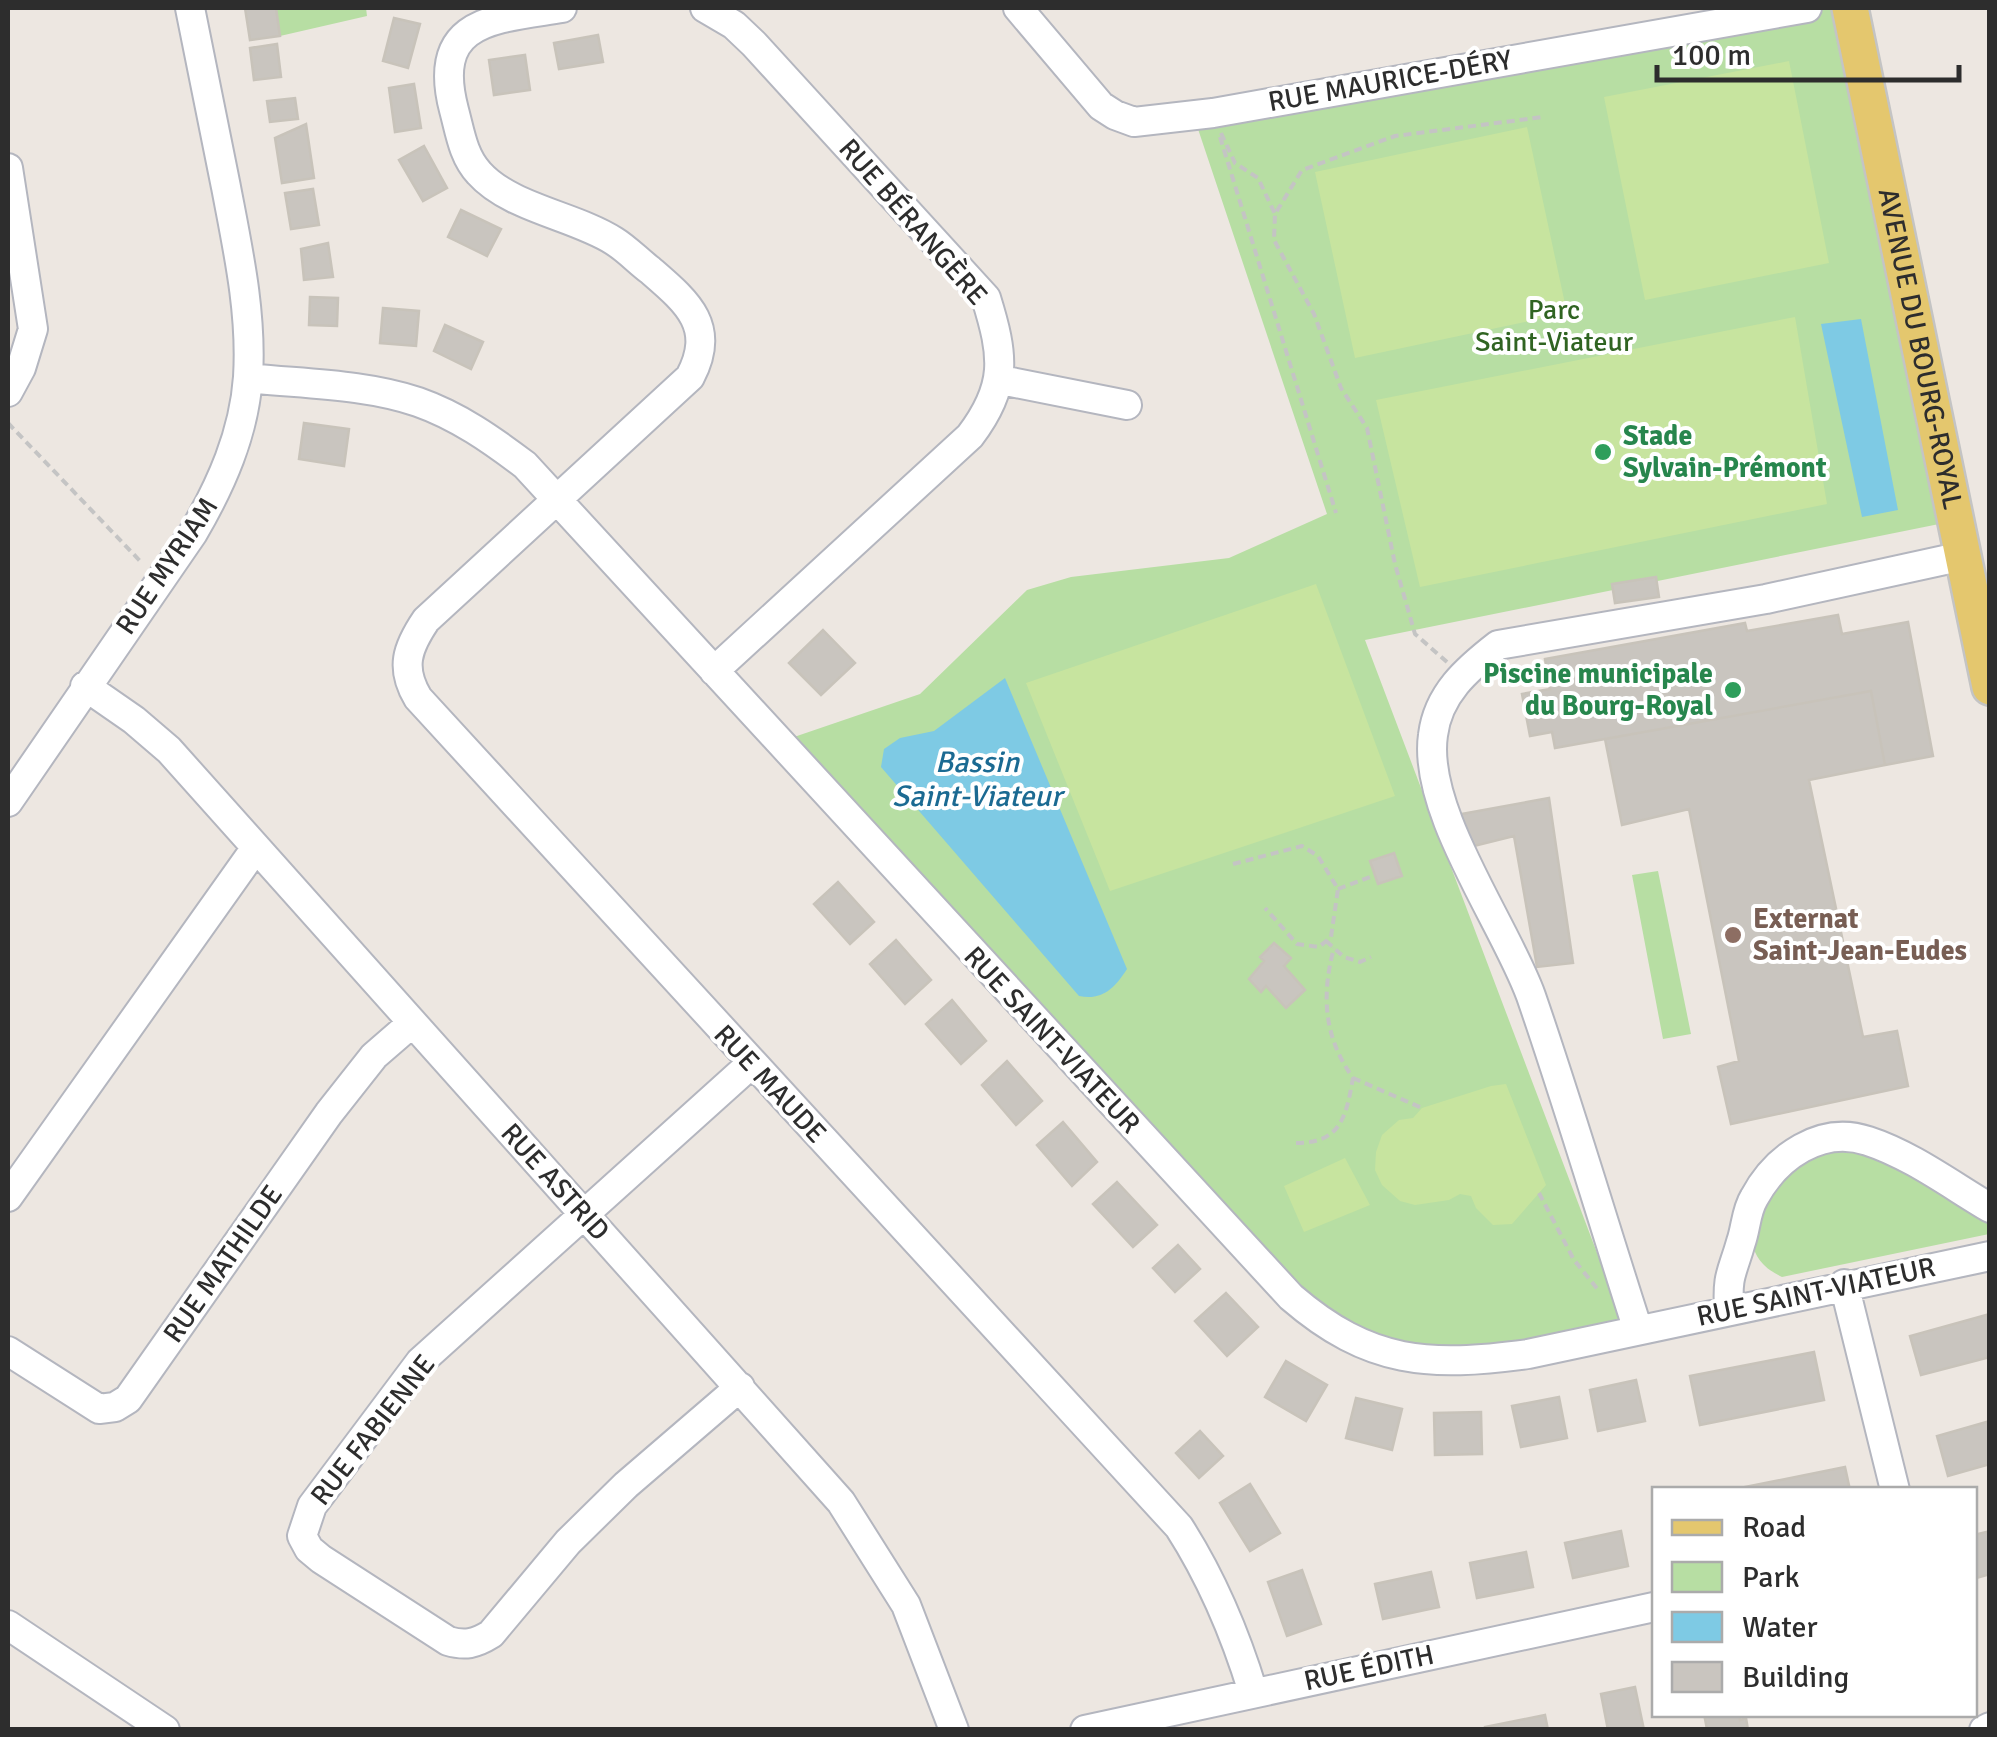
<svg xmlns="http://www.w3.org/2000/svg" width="1997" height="1737" font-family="Signika,sans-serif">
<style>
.green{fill:#b7dea3}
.pitch{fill:#c7e49f}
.water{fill:#7ecae4}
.building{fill:#c9c5bf;stroke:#c8c3ba;stroke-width:2.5}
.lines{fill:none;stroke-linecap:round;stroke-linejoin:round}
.minor-casing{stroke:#b4b6bf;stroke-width:32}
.major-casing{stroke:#c4c4c4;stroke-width:40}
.path{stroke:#c4c4c4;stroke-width:4;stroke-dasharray:8 5;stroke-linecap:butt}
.minor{stroke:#fff;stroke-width:28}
.major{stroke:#e4c76e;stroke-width:35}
.leisure-dot{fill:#2e9e5b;stroke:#fff;stroke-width:4}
.education-dot{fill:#8d6e63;stroke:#fff;stroke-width:4}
.labels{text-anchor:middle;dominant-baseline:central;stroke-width:8;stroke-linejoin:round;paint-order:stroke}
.street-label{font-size:28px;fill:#2d2d2d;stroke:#fff}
.park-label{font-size:28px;fill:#306422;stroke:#fff}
.leisure-label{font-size:28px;font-weight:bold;fill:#27864d;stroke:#fff;text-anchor:start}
.education-label{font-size:28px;font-weight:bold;fill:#785e54;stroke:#fff;text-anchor:start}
.water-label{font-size:30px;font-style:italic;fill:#1b6a92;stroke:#fff}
</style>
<rect width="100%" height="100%" fill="#ede7e1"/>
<!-- green -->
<path class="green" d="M276,8H366L367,16L280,36Z
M1807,8H1850L1954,521L1365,640L1627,1332L1470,1361L1329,1327L775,740L797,736L920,694L1027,590L1071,577L1229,558L1327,514L1198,129L1213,113Z
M1658,871L1691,1034L1663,1039L1632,875Z
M1831,1150L1868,1151L1989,1217V1234L1782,1277C1711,1244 1784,1165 1831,1150Z"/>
<!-- pitch -->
<path class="pitch" d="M1789,61L1829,263L1645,300L1604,97Z
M1527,127L1567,313L1355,358L1315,172Z
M1795,317L1827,504L1420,587L1376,400Z
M1316,584L1395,796L1110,891L1026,683Z
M1506,1084L1546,1185L1512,1224L1493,1225L1476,1208L1471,1196L1460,1194L1449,1200L1415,1205L1400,1201L1382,1185L1375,1170L1376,1152L1382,1135L1399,1120L1413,1118L1422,1108L1491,1086Z
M1345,1158L1370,1205L1304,1232L1284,1186Z"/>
<!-- water -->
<path class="water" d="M1861,319L1898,510L1862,517L1821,324Z
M1005,678L1127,969C1115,988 1102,1001 1079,996L881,767L884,749L900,738L934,731Z"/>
<!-- building -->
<path class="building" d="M245,8H276L280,36L250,40Z
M394,18L420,24L408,68L383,61Z
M598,35L603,62L559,69L554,43Z
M277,44L281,77L254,80L250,48Z
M525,55L530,90L494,95L489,60Z
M414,84L421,128L395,132L389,88Z
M295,98L298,119L270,122L267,101Z
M306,124L314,178L282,183L275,138Z
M424,146L447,188L423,201L399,160Z
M313,189L319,225L291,229L285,193Z
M461,210L501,229L487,256L448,237Z
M328,243L333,277L304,280L301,249Z
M310,297L338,298L337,326L309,325Z
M383,308L419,311L416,346L380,343Z
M445,325L483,342L471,369L434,351Z
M304,423L349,429L344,466L299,459Z
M1656,577L1659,597L1615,603L1612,584Z
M1838,615L1842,634L1908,622L1933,756L1885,765L1871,691L1555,748L1552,732L1530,736L1522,694L1550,689L1545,659L1745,623L1747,631Z
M823,630L855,663L821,695L789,663Z
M1871,691L1885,765L1809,780L1863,1037L1897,1031L1908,1086L1731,1124L1718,1067L1739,1061L1689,809L1622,825L1605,739Z
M1549,798L1573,963L1537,967L1514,836L1462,849L1456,815Z
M1394,853L1402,876L1378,884L1370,861Z
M838,882L874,922L850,944L814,904Z
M896,940L931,980L905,1004L870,964Z
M1274,943L1291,958L1284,966L1305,990L1286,1008L1266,986L1261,992L1249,979L1264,961L1260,957Z
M952,1000L986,1041L961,1064L926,1024Z
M1007,1061L1042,1101L1016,1125L982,1085Z
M1063,1122L1097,1162L1072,1186L1037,1145Z
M1117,1182L1157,1225L1133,1247L1093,1204Z
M1178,1245L1200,1269L1175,1292L1153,1268Z
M1226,1293L1258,1327L1227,1356L1195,1321Z
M1990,1314V1357L1921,1375L1910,1336Z
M1814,1352L1824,1400L1700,1425L1690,1376Z
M1286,1361L1327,1385L1306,1421L1265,1397Z
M1636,1380L1645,1421L1598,1431L1590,1390Z
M1559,1397L1567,1438L1521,1447L1512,1406Z
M1356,1398L1402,1409L1392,1450L1346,1438Z
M1481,1412L1482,1454L1435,1455L1434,1413Z
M1990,1421V1464L1948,1476L1937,1436Z
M1200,1431L1223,1456L1199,1478L1176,1453Z
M1845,1467L1850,1490H1730Z
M1250,1484L1280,1533L1250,1551L1220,1503Z
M1621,1531L1628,1566L1573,1578L1565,1543Z
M1990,1531V1574L1976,1578L1974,1535Z
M1526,1552L1533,1587L1477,1598L1470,1563Z
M1302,1570L1321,1624L1287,1636L1268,1582Z
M1431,1572L1439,1607L1383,1619L1375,1584Z
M1635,1687L1644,1730H1608L1601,1694Z
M1704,1714H1739L1740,1720L1746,1718L1748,1730L1707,1729Z
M1545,1715L1548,1730H1485V1727Z"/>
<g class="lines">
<!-- minor casing -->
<g class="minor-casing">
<path id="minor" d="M562,8C495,19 430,19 454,110C460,132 463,156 479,173C510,208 575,216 614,241C627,249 638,261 650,270C687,302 717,326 690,377L426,620C407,648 400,668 418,698L1179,1527C1213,1580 1235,1633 1253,1692
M705,8L734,25L754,44L986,298C1004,356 1008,386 970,436L714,671
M1018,8L1101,106L1115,115L1134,122L1213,113L1807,8
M8,168L33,329L21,368L8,392
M248,378C304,384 365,384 418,402C458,416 492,440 525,465L1291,1297C1370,1365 1429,1367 1528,1354L1990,1256
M1001,380L1127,405
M85,686L134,720L169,750L841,1502L906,1605L954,1730
M8,802L193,533C221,485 244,434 248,377C252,313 238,250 226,187C214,127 202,67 190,8
M8,1197L255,849
M1844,1284L1895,1490
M1729,1309C1727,1274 1732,1274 1741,1242C1746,1228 1746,1211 1754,1198C1776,1157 1821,1125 1868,1141C1911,1155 1951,1185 1990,1208
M1638,1330C1602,1219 1569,1106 1531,996C1505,924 1422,811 1433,735C1438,694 1467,669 1498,645L1766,599L1963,556
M8,1351L99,1409L115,1407L128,1399L329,1113L374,1056L411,1024
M740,1387L626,1485L568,1542L491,1634C475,1644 465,1646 448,1641L321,1559L309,1549L302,1536L312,1506L420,1362L751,1064
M8,1625L165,1730
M1085,1730L1654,1607
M1984,1730L1990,1727"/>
</g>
<!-- major casing -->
<g class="major-casing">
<g id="major">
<path id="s1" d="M1850,8L1990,687"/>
</g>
</g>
<!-- path -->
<path class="path" d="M1221,133L1235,163L1258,178L1275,214
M1220,137L1336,513
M8,423L142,563
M1447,662L1415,634L1395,564L1367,428L1341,388L1314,314L1274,240L1275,214L1302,170L1395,136L1543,117
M1233,864L1302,846L1318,856L1338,889L1331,937L1319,947L1297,944L1265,908
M1338,889L1370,877
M1326,941L1344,957L1360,962L1371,957
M1353,1078L1422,1108
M1296,1143C1341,1143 1346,1117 1353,1078C1324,1037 1321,996 1334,948
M1539,1193L1574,1260L1599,1291"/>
<!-- minor -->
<use href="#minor" class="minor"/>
<!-- major -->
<use href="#major" class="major"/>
</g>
<!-- markers -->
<g class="leisure-dot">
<circle cx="1603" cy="452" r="10"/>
<circle cx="1733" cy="690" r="10"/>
</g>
<circle class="education-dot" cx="1733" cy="935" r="10"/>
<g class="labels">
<!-- street labels -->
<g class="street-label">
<text transform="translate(1390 81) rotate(-10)">RUE MAURICE-DÉRY</text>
<text transform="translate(913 222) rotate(49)">RUE BÉRANGÈRE</text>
<text stroke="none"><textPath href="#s1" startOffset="348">AVENUE DU BOURG-ROYAL</textPath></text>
<text transform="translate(167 566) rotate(-56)">RUE MYRIAM</text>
<text transform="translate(1052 1040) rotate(47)">RUE SAINT-VIATEUR</text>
<text transform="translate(770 1084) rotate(47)">RUE MAUDE</text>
<text transform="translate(555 1182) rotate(48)">RUE ASTRID</text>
<text transform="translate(223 1264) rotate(-55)">RUE MATHILDE</text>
<text transform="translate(1816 1292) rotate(-12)">RUE SAINT-VIATEUR</text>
<text transform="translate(373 1430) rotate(-52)">RUE FABIENNE</text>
<text transform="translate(1369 1668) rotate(-12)">RUE ÉDITH</text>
</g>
<!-- park labels -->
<g class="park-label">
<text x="1554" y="310">Parc<tspan x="1554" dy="32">Saint-Viateur</tspan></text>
</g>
<!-- leisure labels -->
<g class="leisure-label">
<text x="1623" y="436">Stade<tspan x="1623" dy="32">Sylvain-Prémont</tspan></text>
<text x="1713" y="674" text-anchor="end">Piscine municipale<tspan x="1713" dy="32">du Bourg-Royal</tspan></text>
</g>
<!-- education labels -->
<g class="education-label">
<text x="1753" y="919">Externat<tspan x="1753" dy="32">Saint-Jean-Eudes</tspan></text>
</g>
<!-- water labels -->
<g class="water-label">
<text x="977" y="762">Bassin<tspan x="977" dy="34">Saint-Viateur</tspan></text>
</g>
</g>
<!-- border -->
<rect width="1997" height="1737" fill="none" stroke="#2d2d2d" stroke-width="20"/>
<!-- legend -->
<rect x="1652" y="1487" width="325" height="230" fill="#ffffff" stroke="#ababab" stroke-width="2.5"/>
<rect x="1672" y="1520" width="50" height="15" fill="#e4c76e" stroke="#ababab" stroke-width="2.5"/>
<text x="1742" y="1537" font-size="30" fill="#2d2d2d">Road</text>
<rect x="1672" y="1562" width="50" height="30" fill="#b7dea3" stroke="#ababab" stroke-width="2.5"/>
<text x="1742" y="1587" font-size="30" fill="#2d2d2d">Park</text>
<rect x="1672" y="1612" width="50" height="30" fill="#7ecae4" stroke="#ababab" stroke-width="2.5"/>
<text x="1742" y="1637" font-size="30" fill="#2d2d2d">Water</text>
<rect x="1672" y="1662" width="50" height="30" fill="#c9c5bf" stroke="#ababab" stroke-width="2.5"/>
<text x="1742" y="1687" font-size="30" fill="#2d2d2d">Building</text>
<!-- scale -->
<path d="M1657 65v15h302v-15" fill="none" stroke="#2d2d2d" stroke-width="5"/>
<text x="1672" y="65" font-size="30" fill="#2d2d2d" stroke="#ffffff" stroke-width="8" paint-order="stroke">100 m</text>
</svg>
